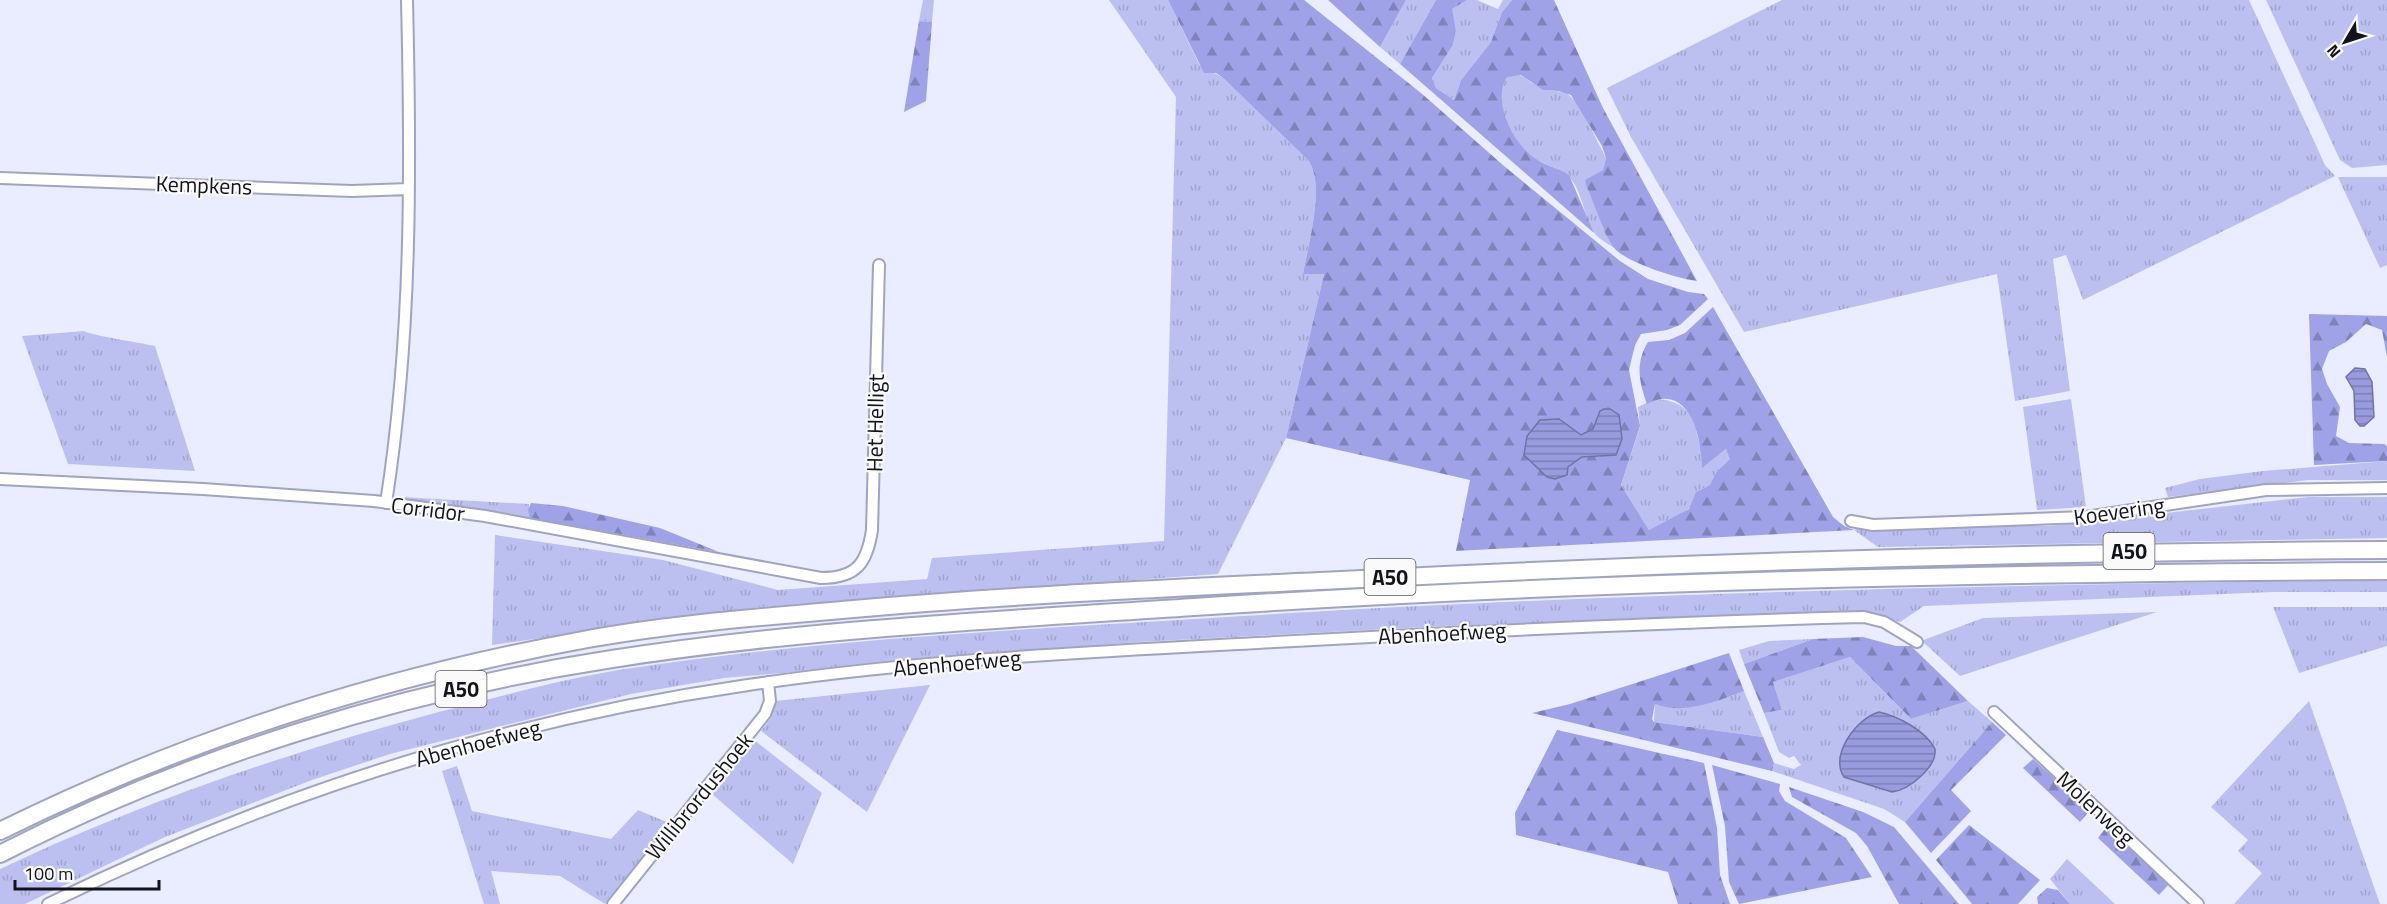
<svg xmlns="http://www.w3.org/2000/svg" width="2387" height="904" font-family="'Titillium Web',sans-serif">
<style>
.grass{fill:url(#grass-tufts);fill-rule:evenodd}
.forest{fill:url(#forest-firs);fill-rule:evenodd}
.water{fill:url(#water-rules);stroke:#7073a5;stroke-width:1.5}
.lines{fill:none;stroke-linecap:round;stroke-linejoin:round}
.minor-casing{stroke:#a1a4c1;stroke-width:14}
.highway-casing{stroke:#a1a4c1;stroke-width:20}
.minor{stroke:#fff;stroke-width:10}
.highway{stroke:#fff;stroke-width:16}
.labels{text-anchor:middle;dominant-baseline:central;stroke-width:4.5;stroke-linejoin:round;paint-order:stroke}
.shield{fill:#fafafa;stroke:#58585f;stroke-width:1.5}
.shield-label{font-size:21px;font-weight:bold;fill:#12131d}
.street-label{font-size:22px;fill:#12131d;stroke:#fafafa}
</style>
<defs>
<pattern id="grass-tufts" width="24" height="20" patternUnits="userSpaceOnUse" patternTransform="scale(1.5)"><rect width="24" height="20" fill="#bcc0f0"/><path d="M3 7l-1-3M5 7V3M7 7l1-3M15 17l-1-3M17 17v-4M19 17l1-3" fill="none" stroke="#a1a4cd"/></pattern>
<pattern id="forest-firs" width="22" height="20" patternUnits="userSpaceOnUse" patternTransform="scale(1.5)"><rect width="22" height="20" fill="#9fa2e6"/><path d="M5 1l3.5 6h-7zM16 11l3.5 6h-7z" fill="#8083ba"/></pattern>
<pattern id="water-rules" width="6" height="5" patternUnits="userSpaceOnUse" patternTransform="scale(1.5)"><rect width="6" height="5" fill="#989cdf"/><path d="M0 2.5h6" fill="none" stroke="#7b7eb4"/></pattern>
</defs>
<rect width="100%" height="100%" fill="#eaecff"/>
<!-- grass -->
<path class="grass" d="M923,0H934L932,22L919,21Z
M1109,0H1168L1200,66L1222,77L1308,160C1326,184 1308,245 1303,274H1324L1286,438L1218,574L761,607L492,645L495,535L663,560L778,590L927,579L932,558L1164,541L1176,97Z
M1406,0H1436L1400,64L1380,47Z
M1467,0H1477L1498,9L1503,0H1512L1502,12L1491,42L1461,80L1454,100L1436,88L1432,78L1453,45L1456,31L1451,9Z
M1782,0H2249L2325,165L2335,176L2083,300L2066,255L2053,259L2070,391L2015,401L1997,274L1744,332L1631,137L1607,88Z
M2266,0H2387V165L2352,168L2340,160Z
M1513,74C1526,75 1528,82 1539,87C1548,92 1557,90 1567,93L1579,105L1606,158L1603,170L1586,180V185L1614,248C1607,243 1597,238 1593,231C1584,215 1582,193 1571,179C1562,168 1547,166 1535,159C1514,144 1491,100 1506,77Z
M2338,177H2387V265L2380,268Z
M84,331C89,335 142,343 155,346L195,471L68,464L22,336Z
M1655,399C1702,401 1691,434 1708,463L1726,449L1731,455L1730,459L1717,471L1711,485L1699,490L1692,505L1682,515L1649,530L1621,485L1640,427L1638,407Z
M2071,399L2086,507L2037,510L2023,407Z
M2387,461V480H2308L2168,497L2165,488L2200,479L2263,471Z
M400,497L529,504L530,518L406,501Z
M2309,497H2387V538L1878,547L1854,530L1873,525L2049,526Z
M2387,580V592H2273L1924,606L1900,622L1869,612H1841L1445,626L1138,642L724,678L631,694L390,754L312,780L165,837L25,904H0V869C137,804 289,752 435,713C498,697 561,679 625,669C830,638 1036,629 1243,616C1624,592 2006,585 2387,580Z
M2273,607H2387V646L2299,673Z
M2157,612L1960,676L1923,642H1918L1983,618Z
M1813,639L1744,664L1739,650L1769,641Z
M1850,657L1911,719L1968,701L1992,722L1905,822L1884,809L1772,771L1774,763L1794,769L1801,765L1794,756L1789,758L1779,752L1764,713L1782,710L1773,682ZM1879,712L1887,714L1919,732L1933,760L1915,781L1840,771C1841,743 1854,724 1879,712Z
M930,685L867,812L761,731L771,718L775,701Z
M1744,691L1763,737L1654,722L1655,704C1685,714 1716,702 1744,691Z
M2309,701L2380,904H2234L2262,873L2238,851L2248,840L2211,807Z
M754,740L822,793L793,864L712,794Z
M457,766L472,811L611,839L638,810L669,823L605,904L560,876L491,871L500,904H484L442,771Z
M2067,859L2115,904H2070L2050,879Z"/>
<!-- forest -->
<path class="forest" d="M1168,0H1304L1421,93L1504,166L1620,261L1648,279L1688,292L1704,294L1708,299L1680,325L1667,330L1641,334L1635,345L1629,370L1640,426L1621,485L1649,530L1689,509L1696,492L1710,485L1717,471L1730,459L1726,449L1702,468C1702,438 1689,381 1647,404C1639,382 1635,363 1648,342L1669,340L1685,333L1713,307L1833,517L1844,526L1854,530L1456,551L1470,480L1286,438L1324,274H1303C1308,245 1326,184 1308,160L1222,77L1216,73H1204ZM1600,411V457H1582L1568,467L1540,468L1535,463L1540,420L1559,419L1581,435L1593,429Z
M1328,0H1406L1380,47Z
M1436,0H1467L1452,9L1456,31L1453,45L1432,78L1436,88L1454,100L1461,80L1491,42L1502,12L1512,0H1554L1603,108L1697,281C1679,279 1628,263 1615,249C1606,239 1593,200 1586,185L1585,180L1603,170L1606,158L1602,146L1571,95L1559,91L1543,90L1521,75L1507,77C1491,100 1514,145 1536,159C1546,166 1559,168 1569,175L1594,233L1400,64Z
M919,21L932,22L926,101L904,112Z
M2309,314L2387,316V357L2382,330L2366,324L2346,342L2329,351L2322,369L2327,384L2340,407L2336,436L2349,443L2384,444L2387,446V461L2314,465Z
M531,503L563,506L660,528L719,552L530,518L528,510Z
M1863,637L1896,646H1911L1968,701L1911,719L1850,657L1773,682L1782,710L1764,713L1744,664L1813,639Z
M1729,653L1744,691C1716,702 1684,715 1655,704L1652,719L1654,722L1763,737L1774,763L1772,771L1532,713L1570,704Z
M1992,722L2006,735L1951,790L1971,811L1931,853L1905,822Z
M1557,730L1704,763L1717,828L1720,875L1730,904H1678L1668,872L1516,835L1515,813Z
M2033,759L2090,810L2080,822L2023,768Z
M1712,765L1780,784L1779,791L1785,801L1846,838L1872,877L1739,904L1729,882L1725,826Z
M1789,787L1863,812L1894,827L1959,904H1899L1867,846L1856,833L1792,797Z
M1969,825L2040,880L2018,904H1972L1936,860Z
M2108,825L2170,883L2159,895L2098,838Z
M2047,888L2058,890L2070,904H2038L2037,897Z"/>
<!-- water -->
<path class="water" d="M2355,368L2365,369L2372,382L2374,417L2364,426H2360L2355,420L2354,391L2346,377Z
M1604,409H1610L1619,415L1622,439L1616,455L1582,457L1568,467L1567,475L1555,479L1547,477L1524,455L1527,436L1540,420L1559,419L1581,435L1593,429L1600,411Z
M1879,712C1898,716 1926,731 1935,749C1937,767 1909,790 1892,792L1844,777C1829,755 1857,718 1879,712Z"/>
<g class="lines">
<!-- minor casing -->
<g class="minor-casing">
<path id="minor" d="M0,178L352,191L409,189
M0,479L203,489L374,501L485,516L821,578C857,578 867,563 872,530L879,265
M386,503C412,337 411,168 407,0
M1851,521L1873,525L2085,517L2266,490L2387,488
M1994,712L2198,904
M48,904C268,796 505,720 748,685C917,660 1088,652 1258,643C1460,632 1662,622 1864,617L1884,622L1917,642
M613,904L765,714L770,701L768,682"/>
</g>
<!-- highway casing -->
<g class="highway-casing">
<path id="highway" d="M0,831C186,739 385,676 588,639C672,624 758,617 842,610C1008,595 1174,588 1341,580C1689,562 2038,552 2387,550
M0,854C189,757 403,691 612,659C805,629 1000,620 1194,607C1591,581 1989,573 2387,571"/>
</g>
<!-- minor -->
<use href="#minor" class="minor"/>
<!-- highway -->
<use href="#highway" class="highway"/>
</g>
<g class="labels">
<!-- shield labels -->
<g class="shield">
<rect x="2103.5" y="533" width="51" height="36" rx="4.5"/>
<rect x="1364.5" y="559" width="51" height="36" rx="4.5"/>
<rect x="435.5" y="671" width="51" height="36" rx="4.5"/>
</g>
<g class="shield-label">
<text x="2129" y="551">A50</text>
<text x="1390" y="577">A50</text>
<text x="461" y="689">A50</text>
</g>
<!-- street labels -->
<g class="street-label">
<text transform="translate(204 185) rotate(2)">Kempkens</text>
<text transform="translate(875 423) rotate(-89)">Het Helligt</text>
<text transform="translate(428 509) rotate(7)">Corridor</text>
<text transform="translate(2119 511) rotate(-8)">Koevering</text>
<text transform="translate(1442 633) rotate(-3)">Abenhoefweg</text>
<text transform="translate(957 663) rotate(-5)">Abenhoefweg</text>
<text transform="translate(478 743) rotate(-15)">Abenhoefweg</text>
<text transform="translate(699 796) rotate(-51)">Willibrordushoek</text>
<text transform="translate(2096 808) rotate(43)">Molenweg</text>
</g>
</g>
<!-- north arrow -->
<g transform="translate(2345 42) rotate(231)" stroke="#fafafa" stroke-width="4.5" paint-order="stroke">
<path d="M0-4.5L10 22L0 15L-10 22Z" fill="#12131d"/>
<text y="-9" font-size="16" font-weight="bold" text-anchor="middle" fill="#12131d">N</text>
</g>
<!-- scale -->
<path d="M15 880v9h144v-9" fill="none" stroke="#12131d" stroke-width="3"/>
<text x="24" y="880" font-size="18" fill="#12131d" stroke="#fafafa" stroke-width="4.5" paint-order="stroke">100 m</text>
</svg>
